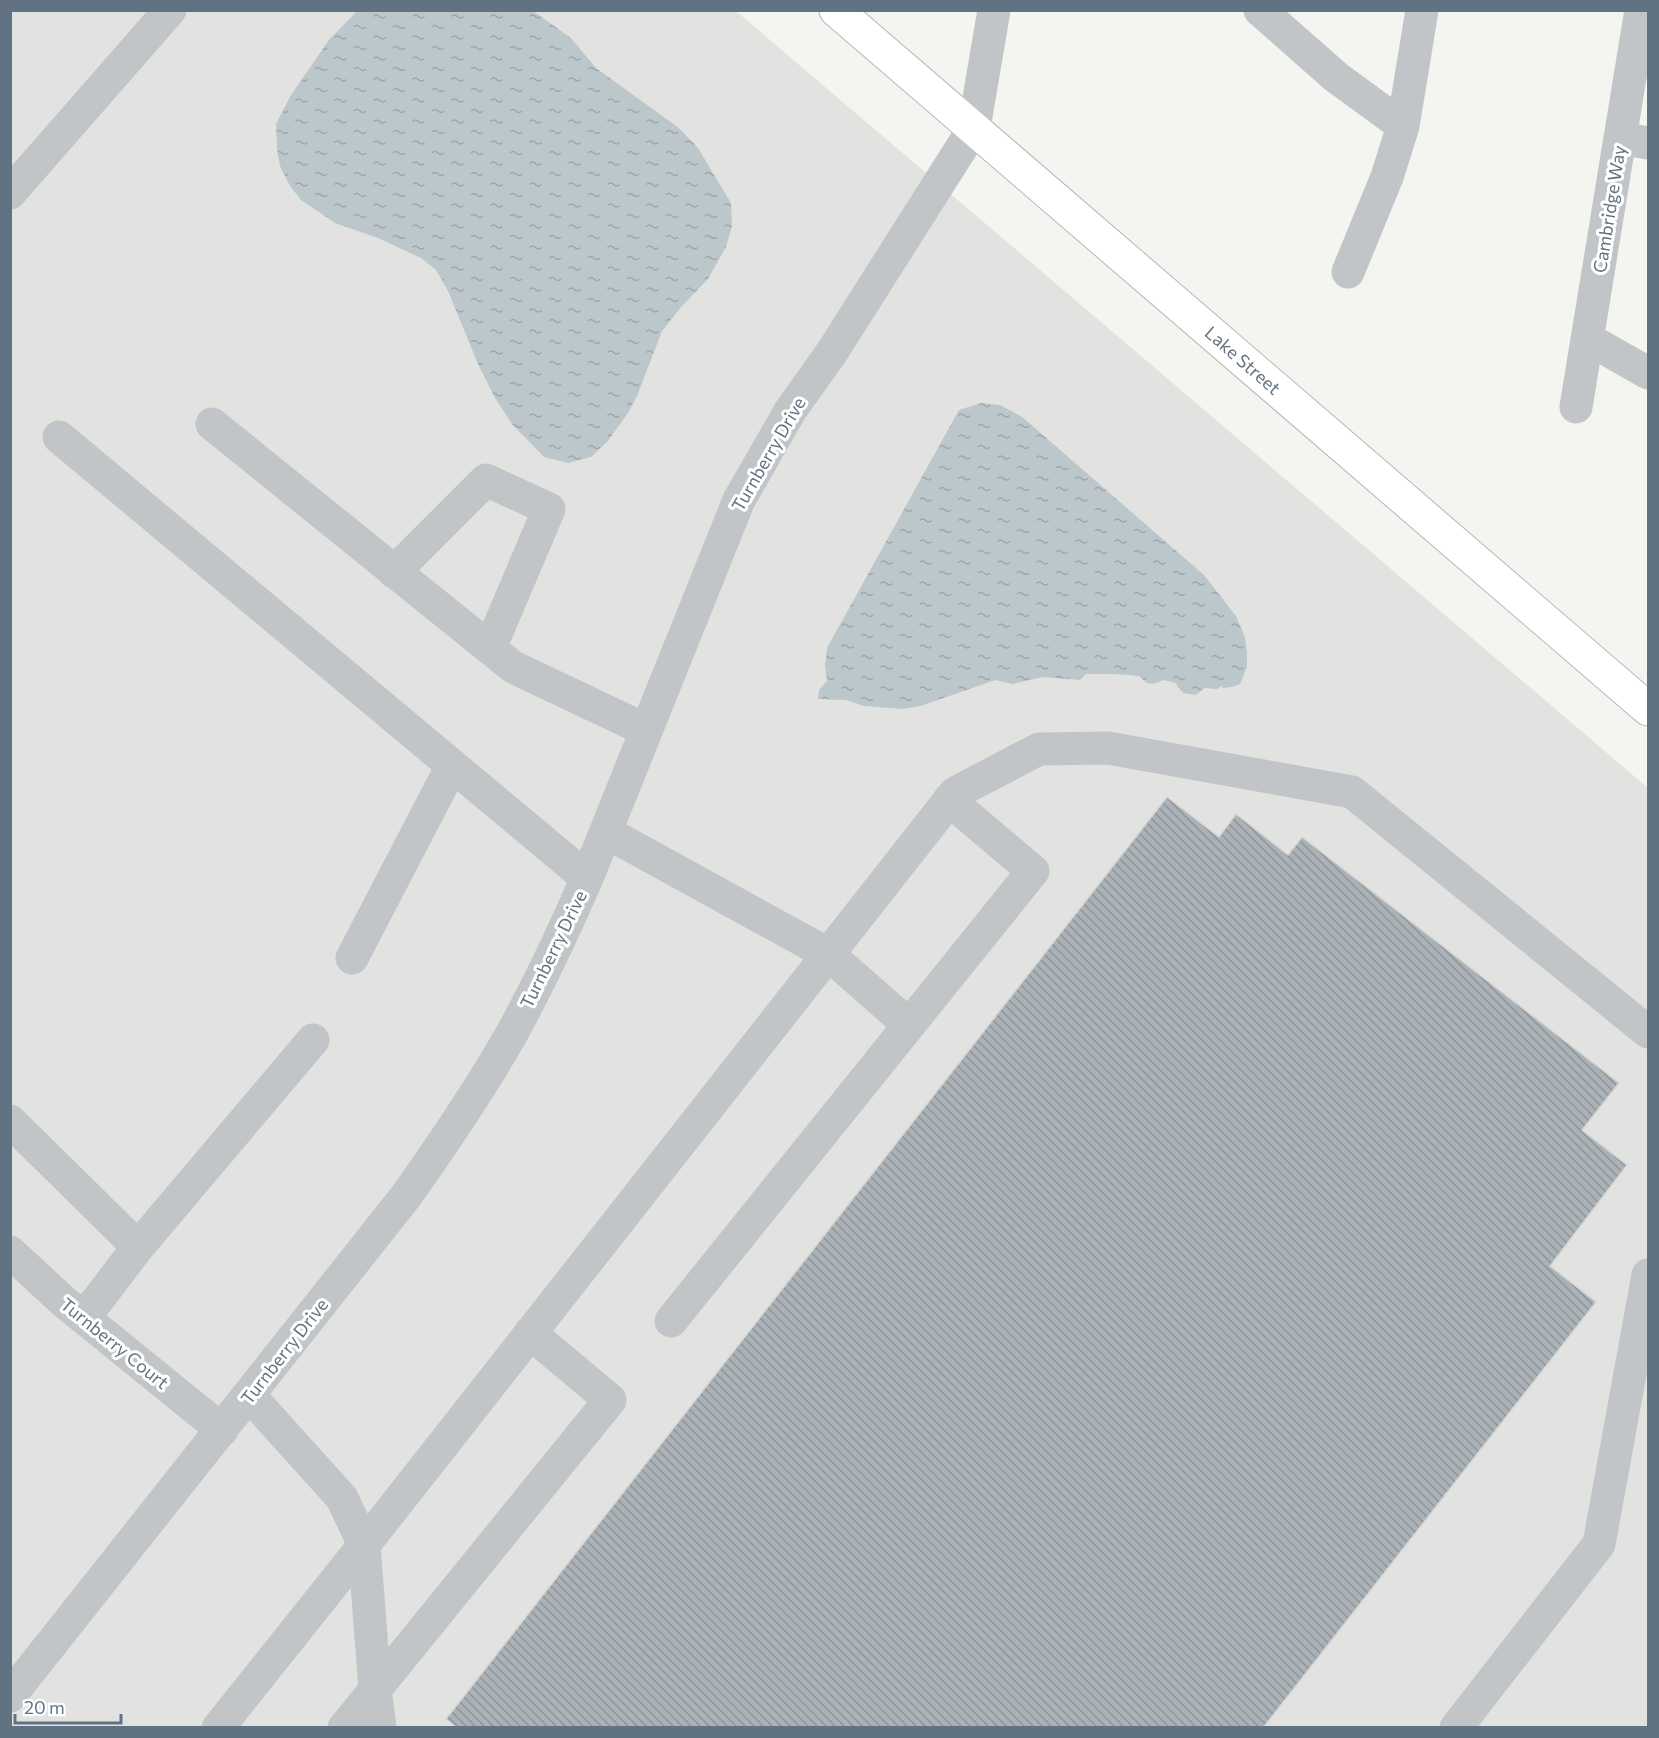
<svg xmlns="http://www.w3.org/2000/svg" width="1659" height="1738" font-family="Commissioner,sans-serif">
<style>
.built{fill:#e2e3e1}
.water{fill:url(#water-ripples)}
.building{fill:url(#building-back-hatch);stroke:#d5d5d3;stroke-width:1.5}
.lines{fill:none;stroke-linecap:round;stroke-linejoin:round}
.major-casing{stroke:#b4b8bc;stroke-width:35}
.minor{stroke:#c1c5c8;stroke-width:33}
.major{stroke:#fff;stroke-width:33}
.labels{text-anchor:middle;dominant-baseline:central;stroke-width:6;stroke-linejoin:round;paint-order:stroke}
.street-label{font-size:18px;fill:#617383;stroke:#fff}
</style>
<defs>
<pattern id="water-ripples" width="26" height="14" patternUnits="userSpaceOnUse" patternTransform="scale(1.5)"><rect width="26" height="14" fill="#bcc7cc"/><path d="M2 4q2-2 4 0t4 0M15 11q2-2 4 0t4 0" fill="none" stroke="#9ca6ab"/></pattern>
<pattern id="building-back-hatch" width="6" height="6" patternUnits="userSpaceOnUse" patternTransform="scale(1.5)"><rect width="6" height="6" fill="#aab2b7"/><path d="M-1 5l2 2M0 0l6 6M5-1l2 2" fill="none" stroke="#8e959a"/></pattern>
</defs>
<rect width="100%" height="100%" fill="#f4f4f0"/>
<!-- built -->
<path class="built" d="M11,11H736L1648,788V1727L11,1728Z"/>
<!-- water -->
<path class="water" d="M358,10L533,11L571,38L596,68L679,128L698,148L731,203L732,226L726,247L708,279L682,306L662,331L637,396L628,413L607,442L591,457L568,463L544,457L512,424L495,398L478,364L448,291L436,270L421,258L378,238L335,223L301,200L290,186L280,166L277,149L276,124L291,95L329,40Z
M981,403L1000,405L1021,416L1204,575L1236,616L1245,637L1247,653V667L1240,684L1232,687L1223,688L1221,686L1217,689L1204,688L1196,695L1183,693L1178,687L1176,683L1164,680L1153,684L1147,683L1139,676L1114,674H1086L1080,680L1043,677L1013,684L995,680L921,706L903,709L864,706L846,700L818,699L819,690L827,681L825,666L827,648L959,410Z"/>
<!-- building -->
<path class="building" d="M1167,797L1219,837L1236,814L1288,855L1302,837L1619,1083L1582,1130L1627,1165L1550,1266L1596,1302L1263,1728H457L446,1719Z"/>
<g class="lines">
<!-- major casing -->
<g class="major-casing">
<path id="major" d="M836,10L1648,709"/>
</g>
<!-- minor -->
<path class="minor" d="M1260,10L1336,77L1403,126L1422,10
M1620,138L1648,143
M10,193L170,10
M1348,272L1387,177L1403,126
M1588,339L1648,373
M1576,407L1641,10
M212,424L513,667L646,730
M59,437L587,878
M394,572L486,480L549,509L490,648
M606,832L828,954L909,1025
M352,958L452,766
M10,1121L138,1247L84,1318
M138,1247L313,1040
M10,1252L63,1301L222,1430
M671,1321L1033,871L949,800
M249,1395L342,1498L364,1545L375,1689L380,1728
M10,1696L406,1196C443,1144 479,1091 511,1035C539,984 564,931 587,878L739,500L790,411L832,352L974,128L994,10
M218,1728L364,1545L955,793L1039,749L1108,748L1352,792L1648,1032
M344,1728L610,1400L530,1333
M1456,1728L1599,1544L1648,1275"/>
<!-- major -->
<use href="#major" class="major"/>
</g>
<g class="labels">
<!-- street labels -->
<g class="street-label">
<text transform="translate(1609 209) rotate(-81)">Cambridge Way</text>
<text transform="translate(1243 360) rotate(41)">Lake Street</text>
<text transform="translate(768 454) rotate(-60)">Turnberry Drive</text>
<text transform="translate(553 949) rotate(-64)">Turnberry Drive</text>
<text transform="translate(115 1343) rotate(39)">Turnberry Court</text>
<text transform="translate(284 1351) rotate(-52)">Turnberry Drive</text>
</g>
</g>
<!-- border -->
<rect width="1659" height="1738" fill="none" stroke="#617383" stroke-width="24"/>
<!-- scale -->
<path d="M15 1714v9h106v-9" fill="none" stroke="#617383" stroke-width="3"/>
<text x="24" y="1714" font-size="18" fill="#617383" stroke="#ffffff" stroke-width="4.5" paint-order="stroke">20 m</text>
</svg>
